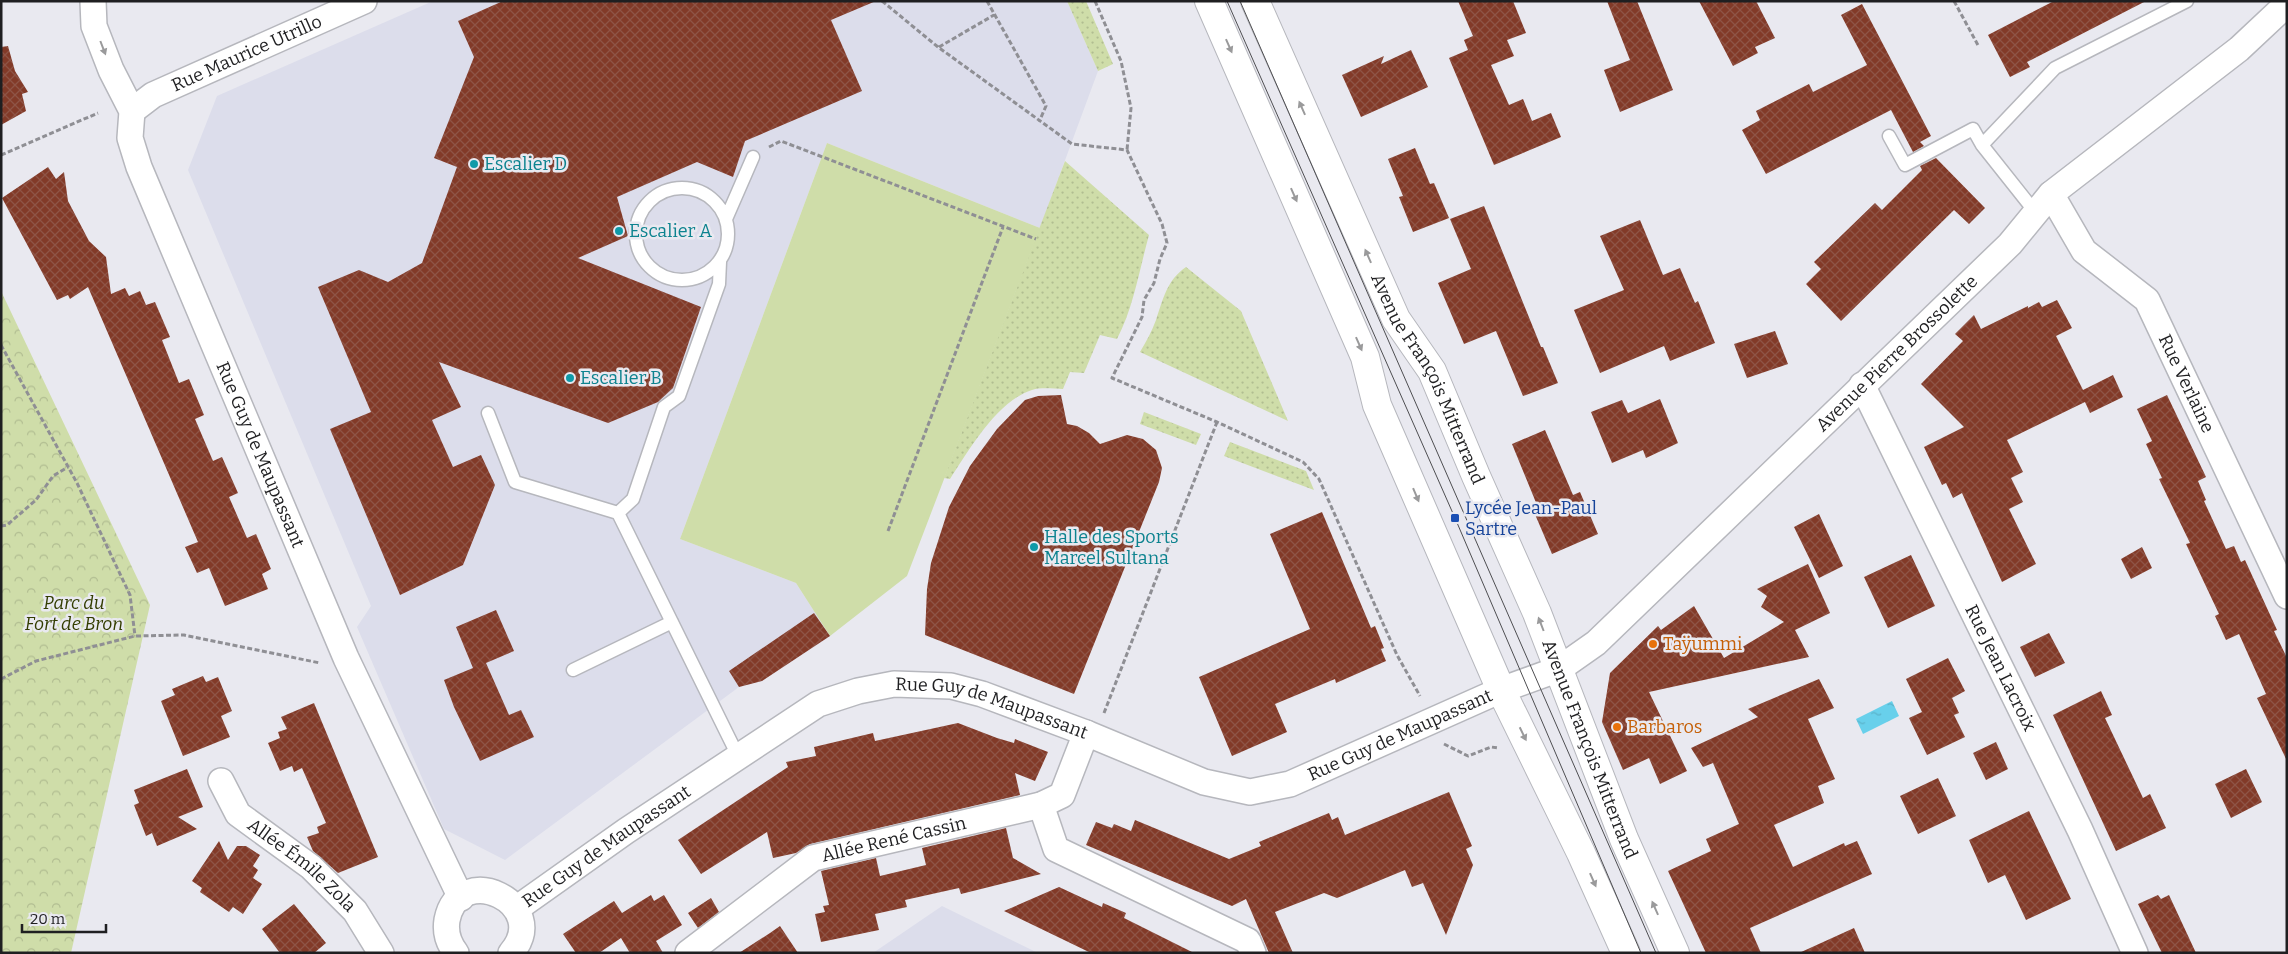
<svg xmlns="http://www.w3.org/2000/svg" width="2288" height="954" font-family="Bitter,serif">
<style>
.built{fill:#dcddeb}
.green{fill:url(#green-dots)}
.forest{fill:url(#forest-crowns)}
.pitch{fill:#cfdda9}
.water{fill:url(#water-ripples)}
.building{fill:url(#building-cross-hatch)}
.lines{fill:none;stroke-linecap:round;stroke-linejoin:round}
.lane-casing{stroke:#b6b7bd;stroke-width:15}
.street-casing{stroke:#b6b7bd;stroke-width:28}
.secondary-casing{stroke:#b6b7bd;stroke-width:30}
.path{stroke:#8f8f94;stroke-width:3;stroke-dasharray:5 2.5;stroke-linecap:butt}
.lane{stroke:#fff;stroke-width:12}
.street{stroke:#fff;stroke-width:25}
.secondary{stroke:#fff;stroke-width:28}
.tram{stroke:#4e4e51;stroke-width:1}
.oneway{fill:#9a9a9b}
.culture-dot{fill:#0f9aa8;stroke:#e9e9f0;stroke-width:2}
.transit-dot{fill:#1a4fb4;stroke:#e9e9f0;stroke-width:2}
.food-dot{fill:#e8710a;stroke:#e9e9f0;stroke-width:2}
.labels{text-anchor:middle;dominant-baseline:central;stroke-width:5;stroke-linejoin:round;paint-order:stroke}
.street-label{font-size:18px;fill:#1f1f21;stroke:#e9e9f0}
.culture-label{font-size:18px;fill:#0d838f;stroke:#e9e9f0;text-anchor:start}
.transit-label{font-size:18px;fill:#164399;stroke:#e9e9f0;text-anchor:start}
.park-label{font-size:18px;font-style:italic;fill:#333d00;stroke:#e9e9f0}
.food-label{font-size:18px;fill:#c56008;stroke:#e9e9f0;text-anchor:start}
</style>
<defs>
<pattern id="green-dots" width="8" height="8" patternUnits="userSpaceOnUse" patternTransform="scale(1.25)"><rect width="8" height="8" fill="#cfdda9"/><path d="M2 2h.1M6 6h.1" fill="none" stroke="#b1bd91" stroke-width="1.8" stroke-linecap="round"/></pattern>
<pattern id="forest-crowns" width="20" height="18" patternUnits="userSpaceOnUse" patternTransform="scale(1.25)"><rect width="20" height="18" fill="#cfdda9"/><path d="M2 6a3 3 0 1 1 6 0M12 15a3 3 0 1 1 6 0" fill="none" stroke="#b1bd91"/></pattern>
<pattern id="water-ripples" width="26" height="14" patternUnits="userSpaceOnUse" patternTransform="scale(1.25)"><rect width="26" height="14" fill="#68d0eb"/><path d="M2 4q2-2 4 0t4 0M15 11q2-2 4 0t4 0" fill="none" stroke="#5ab2c9"/></pattern>
<pattern id="building-cross-hatch" width="8" height="8" patternUnits="userSpaceOnUse" patternTransform="scale(1.25)"><rect width="8" height="8" fill="#823a28"/><path d="M0 0l8 8M0 8l8-8" fill="none" stroke="#8e5446"/></pattern>
</defs>
<rect width="100%" height="100%" fill="#e9e9f0"/>
<!-- built -->
<path class="built" d="M433,1H1067L1098,71L1040,228L827,143L680,539L796,583L830,636L762,681L739,687L505,860L444,829L357,627L371,606L188,170L217,96Z
M942,906L1038,953H873Z"/>
<!-- green -->
<path class="green" d="M1067,1H1086L1113,64L1098,71Z
M1065,161L1149,235C1139,271 1134,306 1117,339L1100,335L1084,373L1070,372L1063,389C1054,389 1042,387 1032,390C997,401 969,450 950,479L944,478Z
M1186,267L1241,311L1288,421L1140,352C1146,342 1152,331 1156,320C1163,299 1167,280 1186,267Z
M1144,412L1201,434L1196,445L1140,424Z
M1230,442L1306,471L1314,490L1224,456Z"/>
<!-- forest -->
<path class="forest" d="M1,291L150,605L71,953H1Z"/>
<!-- pitch -->
<path class="pitch" d="M827,143L1040,228L907,576L830,636L796,583L680,539Z"/>
<!-- water -->
<path class="water" d="M1892,701L1899,716L1863,734L1856,719Z"/>
<!-- building -->
<path class="building" d="M503,1H876L831,20L862,91L745,141L733,177L697,162L617,197L628,236L578,258L701,307L673,388L658,402L608,423L439,362L461,407L432,420L453,467L481,455L495,485L463,565L400,595L330,429L371,412L318,287L359,270L388,282L422,263L457,167L434,158L474,57L458,21Z
M1458,1H1513L1526,33L1507,40L1514,56L1491,65L1509,105L1523,99L1532,121L1551,113L1561,137L1494,165L1449,58L1468,50L1464,40L1473,36Z
M1607,1H1637L1673,90L1620,112L1604,70L1630,60Z
M1699,1H1756L1775,38L1755,47L1758,53L1733,66Z
M2054,1H2146L2027,62L2030,67L2010,77L1988,35Z
M1862,4L1931,136L1920,142L1924,146L1913,152L1891,110L1766,174L1742,130L1760,120L1756,111L1809,84L1813,92L1867,65L1841,15Z
M8,46L15,71L28,92L22,94L26,111L1,125V47Z
M1411,50L1428,87L1361,117L1342,75L1384,56L1381,64Z
M1415,148L1430,184L1434,183L1449,218L1413,232L1399,197L1403,196L1388,159Z
M1936,158L1985,208L1969,224L1954,210L1841,321L1806,284L1821,269L1814,262L1875,203L1882,210L1922,170L1920,166Z
M48,167L56,179L64,172L68,201L89,241L106,257L111,294L125,288L129,296L140,291L146,305L155,302L170,337L162,340L179,383L189,379L204,415L195,419L213,461L222,457L238,493L229,497L247,538L256,534L271,569L262,574L268,589L225,606L209,568L197,573L185,547L198,542L88,287L70,299L68,295L57,300L2,198Z
M1484,206L1541,347H1543L1558,383L1523,396L1496,331L1464,344L1438,283L1471,269L1450,219Z
M1640,220L1663,275L1680,268L1695,303L1698,301L1715,343L1670,361L1664,346L1600,373L1574,310L1624,290L1600,236Z
M2057,300L2072,328L2056,336L2083,390L2113,375L2123,397L2090,413L2085,402L2007,440L2023,472L2011,478L2023,502L2009,509L2036,564L2002,582L1962,493L1953,498L1946,483L1942,485L1924,447L1964,427L1921,384L1963,341L1955,334L1974,315L1981,329L2028,306V308L2039,302L2042,307Z
M1775,331L1788,364L1747,378L1734,344Z
M1061,395L1067,424L1077,426L1089,433L1100,444L1127,435L1143,439L1156,450L1162,468L1159,482L1074,694L925,635L927,589L931,563L949,507L970,466L997,429L1025,400L1038,396Z
M2167,395L2206,477L2198,481L2206,500L2204,501L2226,549L2234,546L2241,562L2245,560L2277,630L2274,631L2287,658V761L2257,698L2266,694L2239,634L2226,640L2215,616L2219,614L2186,544L2190,543L2159,479L2162,478L2146,444L2152,441L2137,409Z
M1660,399L1678,443L1646,458L1643,450L1612,463L1591,412L1622,400L1628,413Z
M1545,430L1573,495L1580,492L1598,534L1552,554L1534,512L1539,510L1512,444Z
M1322,512L1371,628L1375,626L1384,648L1381,649L1386,661L1336,683L1335,679L1275,704L1287,732L1232,756L1199,677L1310,629L1270,534Z
M1819,514L1843,566L1819,578L1794,527Z
M2142,547L2152,568L2131,579L2121,559Z
M1911,555L1935,606L1888,628L1864,577Z
M1808,564L1830,613L1795,630L1809,657L1649,692L1687,771L1660,784L1649,758L1623,770L1602,722L1610,673L1658,626L1661,630L1694,606L1724,658L1784,622L1761,607L1767,596L1757,589Z
M496,610L514,651L486,663L509,715L521,710L534,737L480,761L454,707L444,680L473,668L456,627Z
M814,613L830,636L762,681L739,687L729,671Z
M2049,633L2065,663L2035,677L2020,647Z
M1948,658L1965,691L1952,698L1959,713L1954,715L1965,737L1927,755L1909,718L1922,712L1906,679Z
M203,676L206,682L218,677L232,711L221,716L230,737L183,756L161,701L175,695L172,689Z
M1819,679L1834,708L1808,719L1835,779L1818,786L1824,803L1774,825L1793,867L1844,843L1845,846L1857,841L1872,874L1750,928L1761,953H1706L1668,871L1711,851L1706,839L1739,824L1713,763L1703,767L1691,748L1758,717L1748,709Z
M2101,691L2112,715L2105,718L2143,798L2150,794L2166,828L2116,851L2053,715Z
M314,703L378,857L338,873L313,851L307,837L319,833L317,827L326,823L302,768L294,772L292,766L280,771L268,743L280,738L278,732L287,729L281,717Z
M958,723L997,738L1014,743L1015,739L1048,752L1035,781L1015,773L1020,795L810,844L796,853L773,858L767,832L701,874L678,840L788,767L786,762L816,756L814,747L873,733L875,741Z
M1996,742L2008,769L1986,780L1973,753Z
M187,769L203,807L178,817L197,829L157,846L152,833L146,836L134,805L139,803L134,790Z
M2246,769L2262,802L2231,818L2215,784Z
M1938,778L1956,816L1918,834L1900,796Z
M1449,792L1472,846L1466,849L1473,865L1446,935L1423,883L1412,887L1405,870L1337,898L1324,893L1275,912L1293,953H1269L1246,899L1232,906L1086,845L1096,822L1112,828L1114,824L1131,831L1135,820L1229,859L1261,846L1259,842L1329,813L1332,820L1338,817L1345,835Z
M2029,811L2071,899L2026,920L2005,875L1988,883L1969,840Z
M1006,828L1013,858L1041,874L961,894L959,888L905,900L907,907L875,914L879,930L821,942L815,914L825,912L823,906L829,905L821,871L876,858L880,876L926,865L922,848Z
M219,841L228,860L237,846H246L260,855L253,866L258,870L253,878L262,884L243,914L233,907L229,912L200,892L202,888L192,881Z
M1059,887L1102,907L1103,903L1126,913L1124,918L1194,953H1091L1004,911Z
M651,895L654,901L664,895L682,925L656,941L663,953H630L621,938L599,953H576L563,934L614,901L622,913Z
M2158,895L2161,899L2169,895L2196,953H2162L2138,904Z
M711,898L719,912L698,928L688,913Z
M294,904L326,943L314,953H280L262,929Z
M780,926L798,953H739L770,933Z
M1854,928L1865,953H1799Z"/>
<g class="lines">
<!-- lane casing -->
<g class="lane-casing">
<path id="lane" d="M1889,136L1905,165L1973,129L1982,145L2036,213
M1982,145L2055,68L2187,1
M636 234a46 46 0 1 1 92 0a46 46 0 1 1-92 0Z
M726,219L753,157
M488,413L515,482L618,513L738,756
M618,513L633,499L664,407L679,396L719,284L720,262
M573,670L672,622"/>
</g>
<!-- street casing -->
<g class="street-casing">
<g id="street">
<path id="s1" d="M93,1L94,26L111,70L132,111L130,138L139,167L346,658L461,898"/>
<path id="s2" d="M132,111L153,95L364,1"/>
<path id="s3" d="M2051,194L2084,251L2147,300L2287,596"/>
<path id="s4" d="M1862,385L2080,830L2135,953"/>
<path id="s5" d="M221,781L238,814L311,867L355,911L381,953"/>
<path d="M1041,805L1056,849L1248,941L1253,953"/>
<path id="s6" d="M516,909L626,831L818,704L858,691L894,684L951,686L982,694L1086,733L1204,782L1250,792L1290,784L1501,690L1559,669L1596,643L2010,244L2051,194L2239,49L2287,4"/>
<path d="M456,953C449,944 445,932 447,920C459,859 553,904 511,953"/>
<path id="s7" d="M688,953L813,858L1041,805L1062,795L1086,733"/>
</g>
</g>
<!-- secondary casing -->
<g class="secondary-casing">
<g id="secondary">
<path d="M1209,1L1365,357L1377,405L1501,690L1581,853L1626,953"/>
<path id="s8" d="M1255,1L1396,319L1432,371L1476,476L1537,613L1624,839L1675,953"/>
</g>
</g>
<!-- path -->
<path class="path" d="M882,1L938,47L1072,144L1127,150L1162,224L1167,243L1160,259L1154,283L1144,300L1142,317L1112,378L1217,422L1303,462L1319,479L1397,655L1420,696
M987,1L1046,106L1039,122
M1095,1L1121,61L1131,108L1127,150
M1954,1L1979,47
M939,47L994,15
M769,147L781,141L1036,239
M1,155L98,113
M1,345L77,483L130,595L135,636
M1,526L7,525L36,500L53,476L68,467
M888,531L1003,227
M1,679L36,661L135,636L184,635L320,663
M1104,713L1217,422
M1444,744L1468,756L1491,747L1498,748"/>
<!-- lane -->
<use href="#lane" class="lane"/>
<!-- street -->
<use href="#street" class="street"/>
<!-- secondary -->
<use href="#secondary" class="secondary"/>
<!-- tram -->
<path class="tram" d="M1227,1L1455,518L1641,953
M1240,1L1656,953"/>
</g>
<!-- one-way arrows -->
<defs><path id="oneway-solid" d="M-6-.8H1V-3.2L6.5 0L1 3.2V.8H-6Z" transform="scale(1.25)"/></defs>
<g class="oneway">
<use href="#oneway-solid" transform="translate(1229 46) rotate(66)"/>
<use href="#oneway-solid" transform="translate(103 48) rotate(69)"/>
<use href="#oneway-solid" transform="translate(1302 108) rotate(-114)"/>
<use href="#oneway-solid" transform="translate(1294 195) rotate(66)"/>
<use href="#oneway-solid" transform="translate(1368 256) rotate(-114)"/>
<use href="#oneway-solid" transform="translate(1359 344) rotate(66)"/>
<use href="#oneway-solid" transform="translate(1416 495) rotate(67)"/>
<use href="#oneway-solid" transform="translate(1541 624) rotate(-111)"/>
<use href="#oneway-solid" transform="translate(1523 734) rotate(64)"/>
<use href="#oneway-solid" transform="translate(1593 880) rotate(66)"/>
<use href="#oneway-solid" transform="translate(1655 908) rotate(-114)"/>
</g>
<!-- markers -->
<g class="culture-dot">
<circle cx="474" cy="164" r="5"/>
<circle cx="619" cy="231" r="5"/>
<circle cx="570" cy="378" r="5"/>
<circle cx="1034" cy="547" r="5"/>
</g>
<rect class="transit-dot" x="1450" y="513" width="10" height="10" rx="2.5"/>
<g class="food-dot">
<circle cx="1653" cy="644" r="5"/>
<circle cx="1617" cy="727" r="5"/>
</g>
<g class="labels">
<!-- street labels -->
<g class="street-label">
<text stroke="none"><textPath href="#s2" startOffset="129">Rue Maurice Utrillo</textPath></text>
<text stroke="none"><textPath href="#s6" startOffset="1615">Avenue Pierre Brossolette</textPath></text>
<text stroke="none"><textPath href="#s8" startOffset="416">Avenue François Mitterrand</textPath></text>
<text stroke="none"><textPath href="#s3" startOffset="238">Rue Verlaine</textPath></text>
<text stroke="none"><textPath href="#s1" startOffset="488">Rue Guy de Maupassant</textPath></text>
<text stroke="none"><textPath href="#s4" startOffset="315">Rue Jean Lacroix</textPath></text>
<text stroke="none"><textPath href="#s6" startOffset="545">Rue Guy de Maupassant</textPath></text>
<text stroke="none"><textPath href="#s6" startOffset="980">Rue Guy de Maupassant</textPath></text>
<text stroke="none"><textPath href="#s8" startOffset="821">Avenue François Mitterrand</textPath></text>
<text stroke="none"><textPath href="#s7" startOffset="240">Allée René Cassin</textPath></text>
<text stroke="none"><textPath href="#s6" startOffset="110">Rue Guy de Maupassant</textPath></text>
<text stroke="none"><textPath href="#s5" startOffset="119">Allée Émile Zola</textPath></text>
</g>
<!-- culture labels -->
<g class="culture-label">
<text x="484" y="164">Escalier D</text>
<text x="629" y="231">Escalier A</text>
<text x="580" y="378">Escalier B</text>
<text x="1044" y="537">Halle des Sports<tspan x="1044" dy="21">Marcel Sultana</tspan></text>
</g>
<!-- transit labels -->
<g class="transit-label">
<text x="1465" y="508">Lycée Jean-Paul<tspan x="1465" dy="21">Sartre</tspan></text>
</g>
<!-- park labels -->
<g class="park-label">
<text x="74" y="603">Parc du<tspan x="74" dy="21">Fort de Bron</tspan></text>
</g>
<!-- food labels -->
<g class="food-label">
<text x="1663" y="644">Taÿummi</text>
<text x="1627" y="727">Barbaros</text>
</g>
</g>
<!-- border -->
<rect width="2288" height="954" fill="none" stroke="#1f1f21" stroke-width="5"/>
<!-- scale -->
<path d="M22 924v8h84v-8" fill="none" stroke="#1f1f21" stroke-width="2.5"/>
<text x="30" y="924" font-size="15" fill="#1f1f21" stroke="#e9e9f0" stroke-width="4" paint-order="stroke">20 m</text>
</svg>
